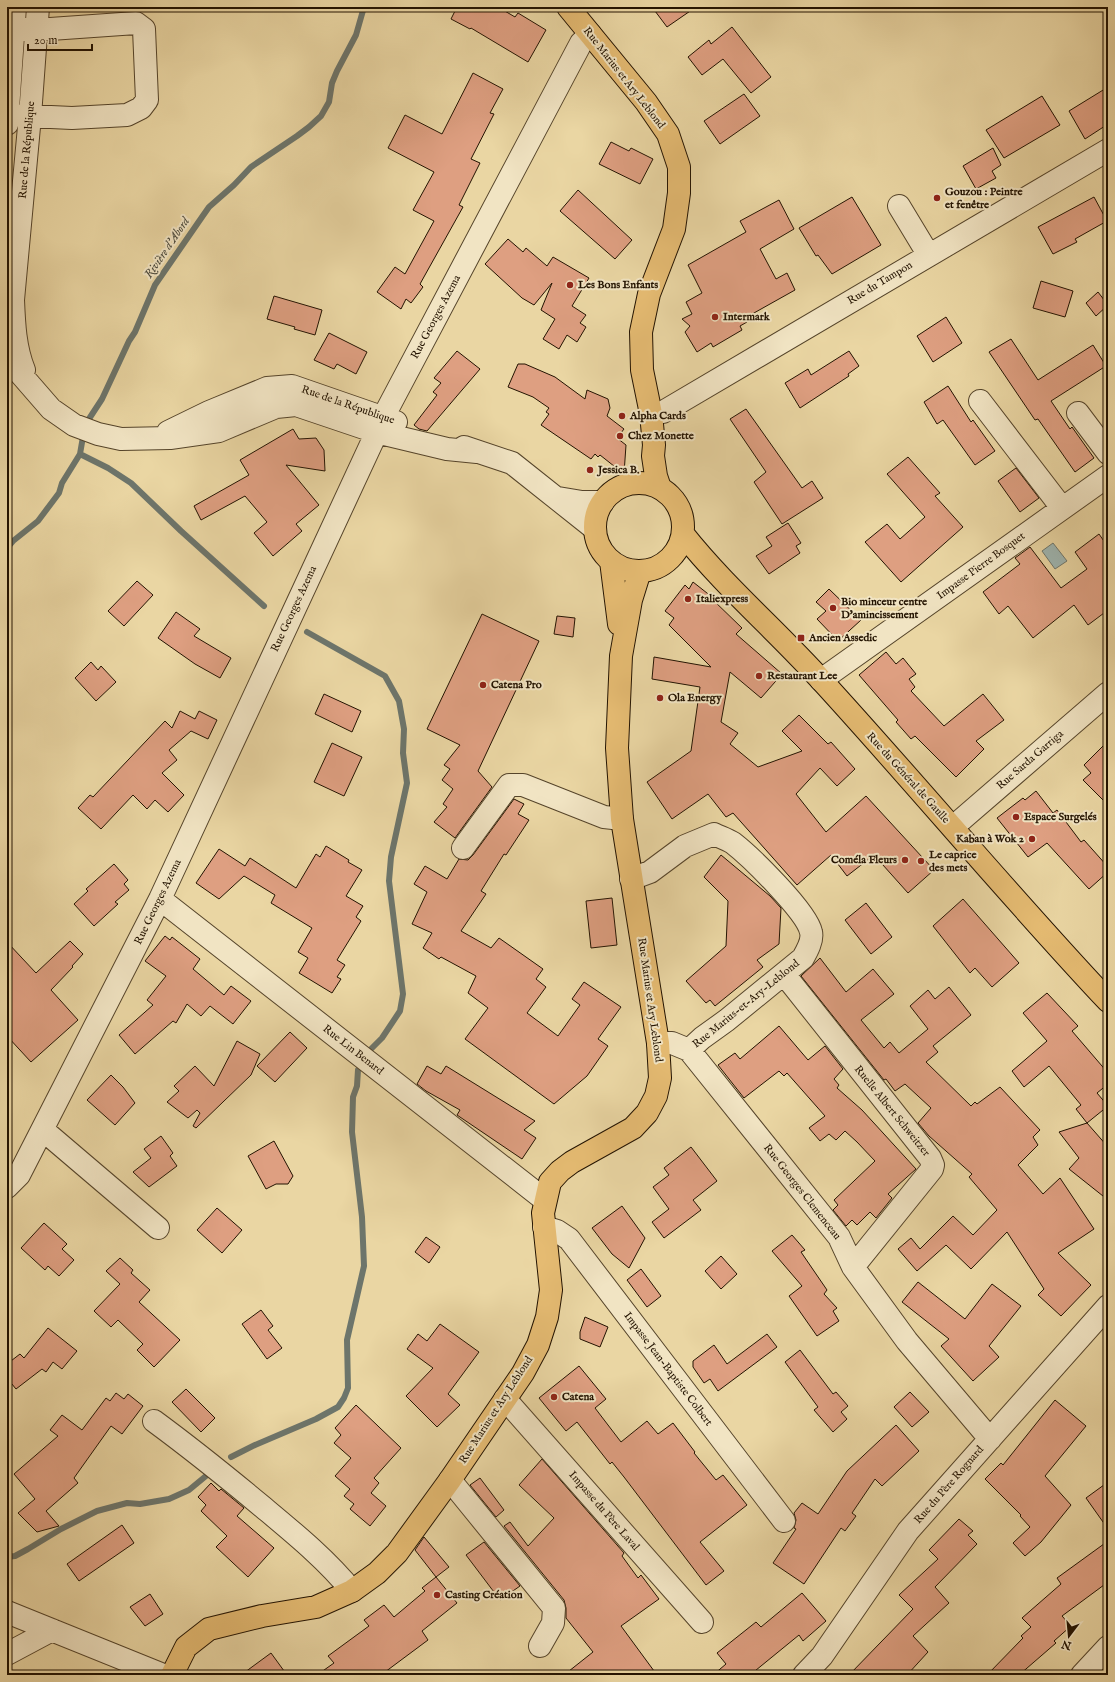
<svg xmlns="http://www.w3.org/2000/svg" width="1115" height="1682" font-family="'IM FELL English',serif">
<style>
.water{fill:#9eb6b2;stroke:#6d756b}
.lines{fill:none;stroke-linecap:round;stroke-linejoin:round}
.stream{stroke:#6d756b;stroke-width:6}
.building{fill:#de9f81;stroke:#231301}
.minor-casing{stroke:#55442a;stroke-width:24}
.major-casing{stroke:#231301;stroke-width:24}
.minor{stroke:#f1e4c3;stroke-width:22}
.major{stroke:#e5bb72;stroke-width:22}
.poi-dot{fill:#8f2418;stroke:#f1e4c3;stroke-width:1.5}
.labels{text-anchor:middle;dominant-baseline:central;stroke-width:4;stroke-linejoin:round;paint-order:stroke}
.street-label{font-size:11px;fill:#231301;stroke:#f1e4c3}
.poi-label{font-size:11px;font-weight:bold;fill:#231301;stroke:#f1e4c3;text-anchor:start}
.water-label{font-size:12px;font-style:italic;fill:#4e4c3f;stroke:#f1e4c3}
</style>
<rect width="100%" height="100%" fill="#ead6a3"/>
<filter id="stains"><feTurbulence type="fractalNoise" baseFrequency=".005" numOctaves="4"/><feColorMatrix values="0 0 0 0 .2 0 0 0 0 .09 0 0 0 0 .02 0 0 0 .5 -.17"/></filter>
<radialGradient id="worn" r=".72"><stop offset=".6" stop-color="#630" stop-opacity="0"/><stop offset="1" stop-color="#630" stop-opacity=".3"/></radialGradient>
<!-- water -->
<path class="water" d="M1053,543L1067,561L1055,569L1042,551Z"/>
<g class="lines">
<!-- stream -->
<path class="stream" d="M80,454L108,468L131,483L181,531L264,606
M7,548L13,541L38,521L59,493L62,483L80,454L85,425L102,399L129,341L135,332L155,285L202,217L209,207L234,185L251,167L297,136L309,127L321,116L329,102L332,83L337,71L356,35L364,7
M307,632L385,676L399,701L404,729L403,753L407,783L391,857L389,881L403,994L400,1011L382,1038L371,1049
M231,1457L255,1445L316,1419L338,1407L344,1398L348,1388L347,1340L364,1266L362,1217L352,1132L353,1097L357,1086L358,1070
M7,1557L15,1556L28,1549L61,1529L97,1511L127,1503L140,1504L169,1499L189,1490L212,1471"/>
</g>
<!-- building -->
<path class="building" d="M457,7H498L515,17L518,13L546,30L528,62L471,28L470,29L451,19Z
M652,7H696L667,27Z
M732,27L771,77L751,93L723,59L702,75L688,57L709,40L711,44Z
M473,73L503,89L490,113L494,114L471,159L480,163L459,205L463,207L420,284L423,287L411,303L406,299L401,309L377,292L395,267L405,274L434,221L413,210L434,172L388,148L405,115L442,134Z
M1108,87V124L1085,139L1069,111Z
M744,94L760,116L720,144L704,121Z
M1042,96L1060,125L1004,158L986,130Z
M611,142L629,151L631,148L653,159L640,184L599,164Z
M993,148L1001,165L992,171L996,178L976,189L963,166Z
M578,190L632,240L615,259L560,211Z
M852,197L881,245L832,274L818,255L816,256L799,228Z
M1094,197L1107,221L1075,239L1077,242L1053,254L1038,227Z
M779,200L794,229L760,249L776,279L787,273L795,290L745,318L747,322L740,326L742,330L713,347L711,343L697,352L685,332L690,326L682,319L692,314L686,302L702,293L688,265L746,232L740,221Z
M508,239L523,252L526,248L547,266L553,257L589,278L572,306L586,315L580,323L586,327L577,342L567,335L559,349L543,339L555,319L541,310L552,283L534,305L522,298L485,264Z
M1041,281L1073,291L1065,317L1033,308Z
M1098,292L1108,305L1096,316L1086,303Z
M274,296L322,310L315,335L294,329L295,327L267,319Z
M946,317L962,343L933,362L917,336Z
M329,333L367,352L356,374L337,364L334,369L314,360Z
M1011,339L1038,380L1093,345L1106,366L1051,401L1070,429L1072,427L1094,458L1075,472L1038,419L1035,420L989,352Z
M457,351L480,369L427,431L419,429L414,425L437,395L433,392L441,383L434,378Z
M849,351L859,366L848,374L849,376L800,408L785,383L808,369L811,375Z
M518,364H525L555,377L585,399L587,390L608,399L610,408L607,416L624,429L617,438L626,445L624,474L600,455L598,457L595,454L591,459L541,425L549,414L546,412L549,408L533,397L508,387Z
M948,386L971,422L973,420L995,451L975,465L943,420L937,424L924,402Z
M746,409L802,488L812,481L823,498L782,524L754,482L766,472L730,419Z
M293,429L299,439L316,438L324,450L325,471L286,465L319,505L296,524L302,531L273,556L254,533L267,522L245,496L201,520L194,506L249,475L240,460Z
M908,457L940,493L935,496L963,527L901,582L865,542L887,524L900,539L925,517L887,474Z
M1016,468L1039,498L1020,512L998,481Z
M788,523L801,543L796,546L800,553L769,574L756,556L772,546L766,537Z
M1099,534L1108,547V610L1088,625L1074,605L1033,638L1008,606L999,614L983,592L1020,564L1015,558L1030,547L1061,588L1087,569L1075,552Z
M137,581L153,595L124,626L108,611Z
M693,582L712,597L711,598L742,628L736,634L782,674L761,698L730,672L721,722L738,733L730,744L758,767L802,751L782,731L799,715L828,744L831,742L855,769L837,786L820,768L796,794L826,832L866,796L934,870L908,893L874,855L847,876L831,855L797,885L733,813L726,817L708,794L672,819L647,782L691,751L700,687L652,679L654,657L711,667L669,625L674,618L665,611L685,585L689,589Z
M829,589L861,620L838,641L817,619L826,611L816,602Z
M176,612L200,629L194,636L231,658L220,678L195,664L158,638Z
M482,614L539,641L478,771L492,787L455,838L434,822L447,807L443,804L453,789L442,780L450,769L444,765L460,745L427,729Z
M557,616L575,618L573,637L554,634Z
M886,652L896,664L903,658L916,674L909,679L915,687L911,691L944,726L983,694L1004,720L976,741L984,749L956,777L915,736L911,739L896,722L898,720L859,675Z
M91,662L98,670L101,666L116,682L96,701L75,678Z
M324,694L361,711L352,732L315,714Z
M180,711L195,719L199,711L217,720L208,739L191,731L169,750L177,760L162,773L184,795L168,812L155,800L147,809L133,795L101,829L78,808L90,795L93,797L165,721L172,728Z
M1108,741V805L1083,780L1091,773L1084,765Z
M332,743L362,757L344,796L314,782Z
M1036,791L1053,813L1057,810L1081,842L1084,840L1108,867V872L1089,889L1047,843L1028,857L997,818L1023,798L1025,800Z
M514,799L524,804L518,814L529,820L506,855L504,854L481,891L486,894L461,931L491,948L499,938L543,969L536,979L546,987L527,1013L558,1036L580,1005L572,999L584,982L621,1007L598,1039L608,1046L587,1076L554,1104L465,1039L488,1008L468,993L476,976L441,957L439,959L423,948L432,933L412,924L427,892L414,884L425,866L447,879L459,859L468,860L473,855Z
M326,846L349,860L348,862L362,870L346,896L363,906L356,917L361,921L337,960L345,965L337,977L341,979L332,993L299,973L308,958L298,952L312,928L271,903L275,895L244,876L219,899L196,883L219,849L245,866L250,858L296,888L316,854L320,857Z
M721,855L770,896L781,908L779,944L757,960L763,967L715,1006L710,1000L706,1003L686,981L726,946L728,901L704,877Z
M114,864L128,880L124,884L129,890L115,902L118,904L94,926L74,904L88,891L86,889Z
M612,898L617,945L591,948L586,901Z
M963,899L1019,963L992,987L975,968L970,973L933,926Z
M866,903L892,937L871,954L845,920Z
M165,936L170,940L172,937L200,959L193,969L224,995L231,986L251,1001L233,1024L210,1006L201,1016L187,1004L176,1023L173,1021L135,1054L119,1035L153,1005L147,1000L166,976L145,961Z
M70,941L83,954L72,966L73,967L51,990L78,1020L31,1062L7,1036V942L36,973Z
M820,958L846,992L873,969L894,994L861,1020L884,1048L890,1042L899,1053L928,1029L910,1006L928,990L935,999L949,987L971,1015L933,1046L938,1052L926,1062L971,1106L975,1102L977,1104L1000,1087L1040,1130L1033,1137L1038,1145L1018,1165L1043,1194L1060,1178L1094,1229L1058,1253L1091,1285L1061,1316L1038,1295L1044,1289L1007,1232L971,1269L946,1245L917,1271L898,1249L911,1238L920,1249L953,1216L973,1235L997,1210L969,1177L972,1174L929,1136L918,1123L931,1108L905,1084L895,1091L886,1079L884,1080L801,976Z
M1047,993L1078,1026L1072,1031L1108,1073V1084L1097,1093L1108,1106L1087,1123L1076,1109L1081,1105L1049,1066L1024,1087L1012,1071L1047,1041L1023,1013Z
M779,1026L808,1060L825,1046L843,1069L834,1079L839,1085L837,1088L862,1110L916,1169L888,1194L892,1198L876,1218L870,1212L857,1225L852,1220L846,1226L833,1210L838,1205L834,1200L875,1161L857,1142L845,1131L836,1140L829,1134L820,1141L809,1128L825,1116L787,1073L784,1076L779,1071L744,1098L718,1065L735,1053L740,1059Z
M290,1032L307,1048L275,1082L257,1066Z
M237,1041L260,1054L251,1075L196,1128L193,1126L200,1113L197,1110L188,1118L167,1102L179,1091L174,1086L195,1066L214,1086Z
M427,1066L441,1074L446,1066L535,1121L524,1130L536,1138L522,1159L457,1115L460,1110L426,1091L417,1084Z
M111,1075L123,1087L135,1103L115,1125L87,1100Z
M1087,1123L1108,1147V1200L1069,1169L1079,1158L1059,1132Z
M161,1136L173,1153L170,1156L177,1166L149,1187L133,1172L151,1158L144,1149Z
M274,1141L293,1176L288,1184H276L266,1189L248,1156Z
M691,1147L717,1181L693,1200L701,1210L664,1238L652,1222L669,1209L653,1187L669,1175L664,1168Z
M622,1206L645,1238L629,1268L612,1254L592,1228Z
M217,1208L242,1230L222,1253L197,1230Z
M44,1223L67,1244L62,1249L74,1260L59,1276L48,1266L45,1270L21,1248Z
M792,1235L805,1250L801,1252L827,1290L824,1294L837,1308L833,1311L839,1321L817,1336L789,1296L802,1286L772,1251Z
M426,1237L440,1247L429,1263L415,1252Z
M721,1256L737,1274L721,1289L705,1271Z
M120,1258L133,1270L131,1273L150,1290L139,1302L180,1340L154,1367L137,1350L143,1344L118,1320L111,1327L94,1311L120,1284L106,1271Z
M641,1269L661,1296L647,1307L627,1280Z
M918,1282L965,1319L992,1284L1021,1306L989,1346L999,1357L973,1381L941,1346L949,1339L902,1302Z
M261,1310L273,1326L268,1330L282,1348L267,1359L242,1324Z
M585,1317L608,1327L600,1347L580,1339V1332Z
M440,1324L479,1352L448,1394L460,1405L437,1427L406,1396L433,1368L407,1349L418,1334L427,1341Z
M48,1328L77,1351L62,1369L53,1362L46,1372L42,1369L16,1389L7,1378V1364L20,1354L24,1358Z
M767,1334L777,1347L718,1391L710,1379L704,1383L693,1367V1361L714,1345L727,1364Z
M800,1350L833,1394L836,1392L848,1406L841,1412L847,1419L833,1432L814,1410L818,1407L785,1362Z
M579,1366L606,1399L595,1408L621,1442L647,1421L658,1434L673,1423L695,1452L694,1453L716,1480L723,1475L747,1505L700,1542L724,1571L706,1585L624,1477L612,1462L610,1464L577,1422L566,1431L539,1398Z
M186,1389L215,1418L201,1432L172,1402Z
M910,1392L929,1412L912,1427L894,1407Z
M116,1393L124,1399L128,1394L143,1406L122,1434L111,1426L74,1478L78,1483L46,1511L59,1526L37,1532L18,1513L35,1499L14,1474L58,1436L50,1430L62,1415L82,1430L106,1398L110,1401Z
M1055,1400L1086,1426L1045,1476L1071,1505L1041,1542L1025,1556L1013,1543L1030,1527L1020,1516L1021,1515L985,1479L1001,1463L1003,1465Z
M356,1405L401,1448L374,1478L379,1483L371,1493L386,1506L370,1526L350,1509L354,1504L344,1496L350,1489L335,1476L351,1458L334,1443L341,1435L335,1428Z
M896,1425L919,1451L882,1486L875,1479L852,1513L856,1516L845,1531L841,1528L804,1584L773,1563L796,1529L794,1528L796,1520L794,1513L802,1503L818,1514L847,1471Z
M542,1459L624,1553L622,1556L638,1578L641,1575L659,1599L621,1626L657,1675H564L593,1652L566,1618V1608L564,1600L504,1526L510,1522L528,1546L554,1518L519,1485Z
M480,1478L504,1510L496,1517L470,1485Z
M1108,1482V1529L1086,1498Z
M211,1483L219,1491L221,1489L244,1508L237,1516L274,1548L248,1577L216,1547L227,1536L201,1511L206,1505L198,1497Z
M959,1519L973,1531L968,1535L977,1544L935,1587L949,1603L913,1636L928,1652L907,1675H849L913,1609L899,1595L938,1559L929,1550Z
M122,1525L134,1543L79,1581L67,1564Z
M424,1537L449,1567L436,1577L457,1603L422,1631L428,1640L381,1675H317L334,1663L328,1656L369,1626L364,1620L384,1605L394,1617L425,1591L422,1588L436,1577L415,1550Z
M1108,1541V1582L1062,1616L1071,1626L1054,1641L1056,1643L1019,1675H987L1023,1638L1021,1636L1031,1627L1022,1618L1061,1584L1057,1578Z
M484,1542L520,1586L500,1600L466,1555Z
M802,1593L826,1621L803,1641L799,1635L750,1675H713L726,1664L717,1653L756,1622L761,1627Z
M150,1594L163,1614L145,1626L130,1607Z
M271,1653L287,1675H241Z"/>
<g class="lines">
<!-- minor casing -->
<g class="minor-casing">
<path id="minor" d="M8,115L72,118L127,115L141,108L147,100L144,29L136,23L36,30L13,28
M7,124L15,7
M899,206L928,254
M7,354L11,363L51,409L74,425L98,434L121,439L170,438L219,431L276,407L296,405L376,432L447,449L477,452
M24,370C15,348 14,324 13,300L30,116L38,7
M980,401L1062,508
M1078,413L1108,453
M651,414L663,412L1108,150
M168,432L209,412L267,388L292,386L396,422
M464,447L512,463L595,529
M558,498L582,502H603
M821,680L1108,476
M953,827L1108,693
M463,848L509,785H523L604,817L622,819
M631,879L650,872L685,846L714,834C720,837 727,839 733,843C751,857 807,912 811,932C813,940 807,951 803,958L727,1020L702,1038L689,1050
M160,899L545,1200
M784,974L930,1158L933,1165L932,1169L853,1267
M658,1043H672L689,1050L839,1237L853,1267L907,1341L990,1439
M43,1130L158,1228
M7,1187L19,1175L160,899L387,410L581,43L590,34
M544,1227L557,1231L569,1239L784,1521
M505,1399L702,1622
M154,1421C192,1449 228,1478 264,1508C294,1533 327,1560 352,1591
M450,1480L554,1608L553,1623L540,1646
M7,1612L163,1675
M7,1654L52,1630
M804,1675L822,1656L908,1531L1108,1306
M1082,1675L1108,1647"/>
</g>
<!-- major casing -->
<g class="major-casing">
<path id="major" d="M568,7L646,102L668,134L679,167V193L674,229L649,294L641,332L642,370L651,414L654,445L653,456L656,476L660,488
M595 527a44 44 0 1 1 88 0a44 44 0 1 1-88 0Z
M683,534C725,587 777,631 822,681C919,787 1010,897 1108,1001
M611,561L619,624
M172,1675L186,1647L209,1629L262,1616L316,1607L352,1591L377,1573L397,1553L450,1480L523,1373L538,1345L547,1317L551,1290L543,1213L550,1182L560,1171L572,1162L633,1128L647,1113L656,1096L660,1078L658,1043L622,819L617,748L621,656L631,600L640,571"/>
</g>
<!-- minor -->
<use href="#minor" class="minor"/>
<!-- major -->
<use href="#major" class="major"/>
</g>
<!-- markers -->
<g class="poi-dot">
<circle cx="937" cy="198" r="4"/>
<circle cx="570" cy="285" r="4"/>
<circle cx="715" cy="317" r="4"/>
<circle cx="622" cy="416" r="4"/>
<circle cx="620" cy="436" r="4"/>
<circle cx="590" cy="470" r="4"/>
<circle cx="688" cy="599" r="4"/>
<circle cx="833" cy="608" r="4"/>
<rect x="797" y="634" width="8" height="8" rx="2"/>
<circle cx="759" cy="676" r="4"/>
<circle cx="483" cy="685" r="4"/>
<circle cx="660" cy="698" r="4"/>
<circle cx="1016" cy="817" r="4"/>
<circle cx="1032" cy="839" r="4"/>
<circle cx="905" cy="860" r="4"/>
<circle cx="921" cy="861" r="4"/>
<circle cx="554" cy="1397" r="4"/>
<circle cx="437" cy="1595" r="4"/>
</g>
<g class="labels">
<!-- street labels -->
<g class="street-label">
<text transform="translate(624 78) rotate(52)">Rue Marius et Ary Leblond</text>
<text transform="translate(27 150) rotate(-85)">Rue de la République</text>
<text transform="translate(880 283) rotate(-31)">Rue du Tampon</text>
<text transform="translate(436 317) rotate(-62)">Rue Georges Azema</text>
<text transform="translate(348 405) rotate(19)">Rue de la République</text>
<text transform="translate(981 566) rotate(-36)">Impasse Pierre Bosquet</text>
<text transform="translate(294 609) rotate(-65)">Rue Georges Azema</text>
<text transform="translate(1030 760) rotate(-41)">Rue Sarda Garriga</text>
<text transform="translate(908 778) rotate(48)">Rue du Général de Gaulle</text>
<text transform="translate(158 902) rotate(-64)">Rue Georges Azema</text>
<text transform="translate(650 1000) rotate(82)">Rue Marius et Ary Leblond</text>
<text transform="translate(746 1004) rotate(-39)">Rue Marius-et-Ary-Leblond</text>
<text transform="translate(353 1050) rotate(38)">Rue Lin Benard</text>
<text transform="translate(892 1111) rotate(51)">Ruelle Albert Schweitzer</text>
<text transform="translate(802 1192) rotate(52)">Rue Georges Clemenceau</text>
<text transform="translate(668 1369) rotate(53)">Impasse Jean-Baptiste Colbert</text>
<text transform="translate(496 1410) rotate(-57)">Rue Marius et Ary Leblond</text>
<text transform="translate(949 1485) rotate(-49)">Rue du Père Rognard</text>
<text transform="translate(604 1511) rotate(49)">Impasse du Père Laval</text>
</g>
<!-- poi labels -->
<g class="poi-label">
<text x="945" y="192">Gouzou : Peintre<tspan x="945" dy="13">et fenêtre</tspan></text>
<text x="578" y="285">Les Bons Enfants</text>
<text x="723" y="317">Intermark</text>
<text x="630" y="416">Alpha Cards</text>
<text x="628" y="436">Chez Monette</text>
<text x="598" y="470">Jessica B.</text>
<text x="696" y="599">Italiexpress</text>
<text x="841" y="602">Bio minceur centre<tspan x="841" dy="13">D'amincissement</tspan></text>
<text x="809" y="638">Ancien Assedic</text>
<text x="767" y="676">Restaurant Lee</text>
<text x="491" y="685">Catena Pro</text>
<text x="668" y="698">Ola Energy</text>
<text x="1024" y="817">Espace Surgelés</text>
<text x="1024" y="839" text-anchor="end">Kaban à Wok 2</text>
<text x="929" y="855">Le caprice<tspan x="929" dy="13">des mets</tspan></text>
<text x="897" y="860" text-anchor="end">Coméla Fleurs</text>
<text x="562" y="1397">Catena</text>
<text x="445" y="1595">Casting Création</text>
</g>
<!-- water labels -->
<g class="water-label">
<text transform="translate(167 248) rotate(-56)">Rivière d'Abord</text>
</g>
</g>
<!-- margin -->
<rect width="1115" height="1682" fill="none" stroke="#ead6a3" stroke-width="24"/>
<rect x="8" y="8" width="1099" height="1666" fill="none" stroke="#231301" stroke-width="2"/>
<rect x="12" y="12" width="1091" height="1658" fill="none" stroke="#231301"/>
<!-- north arrow -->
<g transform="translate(1069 1636) rotate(196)" stroke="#f1e4c3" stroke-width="3" paint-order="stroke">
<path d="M0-3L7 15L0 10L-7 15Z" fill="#231301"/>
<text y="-6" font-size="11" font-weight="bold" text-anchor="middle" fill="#231301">N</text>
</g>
<!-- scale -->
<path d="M28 44v6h64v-6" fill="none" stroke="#231301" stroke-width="2"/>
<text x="34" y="44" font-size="12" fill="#231301" stroke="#f1e4c3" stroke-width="3" paint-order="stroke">20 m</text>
<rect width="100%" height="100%" filter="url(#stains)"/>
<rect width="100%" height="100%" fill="url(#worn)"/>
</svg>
